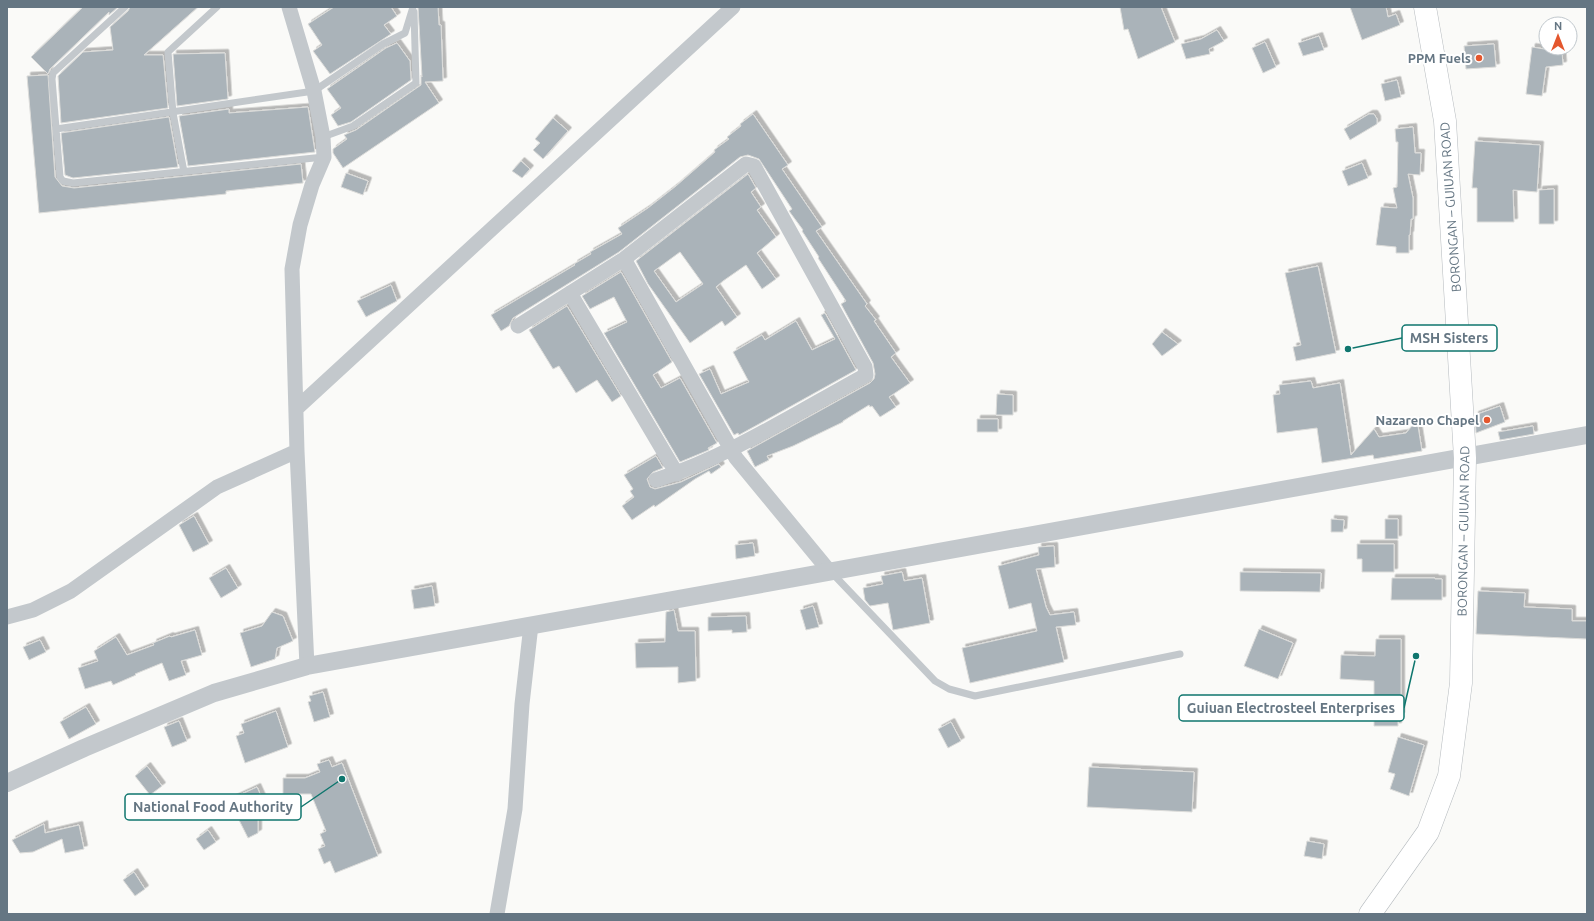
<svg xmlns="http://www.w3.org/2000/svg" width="1594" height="921" font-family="Ubuntu,sans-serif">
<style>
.building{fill:#aab3b9;stroke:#dcdcda;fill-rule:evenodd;filter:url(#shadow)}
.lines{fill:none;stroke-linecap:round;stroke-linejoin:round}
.primary-casing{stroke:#b5babe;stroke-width:23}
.service{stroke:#c3c8cc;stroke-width:7}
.minor{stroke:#c3c8cc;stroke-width:15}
.tertiary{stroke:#c3c8cc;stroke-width:18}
.primary{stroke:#fff;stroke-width:22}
.poi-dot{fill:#e4572e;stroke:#fff;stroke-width:1.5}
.labels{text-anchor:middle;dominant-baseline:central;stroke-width:4;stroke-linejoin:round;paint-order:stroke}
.poi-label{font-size:13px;font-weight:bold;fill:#657683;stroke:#fff;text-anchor:end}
.street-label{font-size:13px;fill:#657683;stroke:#fff}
.leader{fill:none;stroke:#0f766e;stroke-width:1.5}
.callout-dot{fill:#0f766e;stroke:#fff;stroke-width:1.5}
.callout{fill:#fff;stroke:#0f766e;stroke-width:1.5}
.callout-label{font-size:14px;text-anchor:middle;font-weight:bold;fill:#657683}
</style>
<defs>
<filter id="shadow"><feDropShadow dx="3.5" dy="-3.5" stdDeviation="0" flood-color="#0004"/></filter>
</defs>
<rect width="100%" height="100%" fill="#fafaf8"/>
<!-- building -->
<path class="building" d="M83,7H118L109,15V12L50,69L48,74L31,57Z
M130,7H198L144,55H163L168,108L61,123L58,76L83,52L113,50L110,27L128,11Z
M334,7H391L397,16L384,25L391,34L330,74L313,51L322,45L308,24Z
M418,7H438L439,25H441L443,81L425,82L439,103L343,168L333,153V149L347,139L344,135L356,130L421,85V75L422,77Z
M1120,7H1161L1175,42L1138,59L1128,29L1124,30Z
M1350,7H1386L1388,17L1396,14L1400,25L1362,40Z
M1217,30L1224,41L1209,49L1210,54L1186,59L1181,44L1201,39Z
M1319,36L1324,50L1303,56L1298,43Z
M1265,42L1276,67L1263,73L1252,48Z
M397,43L410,61L411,80L351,122L338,126L331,115L341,108L327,89L386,48Z
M1494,44L1496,67L1466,69L1464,46Z
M1532,47L1562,52L1563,65L1546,67L1542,96L1526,94Z
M225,53L228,99L177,106L173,54Z
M48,75L55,177L62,186L74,188L301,164L303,183L226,191V194L39,213L27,76Z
M1397,80L1401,97L1385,101L1381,84Z
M308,107L315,152L188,166L179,116L229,109V113Z
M753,114L788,165L782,169L822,227L816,231L867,304L865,306L876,320L874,321L896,353L891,357L910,383L889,397L896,407L880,417L872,406L870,407L869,405L843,421V422L793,446L767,456L769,460L755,467L747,451L870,383L874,379L875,374L873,363L841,304L846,301L818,258L819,257L802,231L803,230L789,211L792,209L759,159L748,155L740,157L619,252L513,318L509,326L501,331L491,315L575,265L574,264L591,254L590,252L622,234L618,228L648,208L676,186L715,152L714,150L729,139L727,137L741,126L740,124Z
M1369,114H1374L1377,119V124L1350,140L1344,129Z
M169,117L178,167L73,178L65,175L61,133Z
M553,118L568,131L543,159L533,150L540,143L535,139Z
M1413,127L1415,153H1421L1420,175L1408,174L1413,198V219H1411L1410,235H1409V253H1396V247L1376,245L1381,207L1397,208L1393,188L1397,187L1398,142H1396L1395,129Z
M1475,141L1540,145L1537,192L1513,190L1514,222H1477V188H1472Z
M521,161L530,169L522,178L512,171Z
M1362,163L1368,178L1348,186L1342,171Z
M346,173L368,181L363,195L341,187Z
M748,174L756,188L751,192L761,207L757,210L776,237L757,253L776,279L762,289L746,265L723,281L716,287L737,317L725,326L722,321L690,343L648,284L636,261ZM680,252L703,284L676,302L654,271Z
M1554,189V224H1539V190Z
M1318,266L1336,353L1296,361L1293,347L1301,345L1285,273Z
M621,272L672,362L653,375L661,388L680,378L717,443L708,448L709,450L680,462L604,333L627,322L614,297L590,309L582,296Z
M391,285L397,301L366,317L357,301Z
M567,306L621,396L612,402L597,380L576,393L559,366L553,369L529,330Z
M825,313L856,370L759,424L739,435L738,433L734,435L699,374L710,369L721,394L749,382L733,352L762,335L765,340L796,321L812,350L835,339L821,315Z
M1162,332L1178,344L1162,356L1152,344Z
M1311,381L1313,388L1340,383L1351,455L1374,429L1379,437L1406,433L1417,420L1422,451L1374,459L1373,455L1322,463L1317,428L1277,433L1273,395L1280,394L1279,385Z
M997,394L1013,395V415H996Z
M1500,406L1505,422L1476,433L1475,415Z
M977,419H998V432H977Z
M1533,426L1534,434L1500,440L1498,432Z
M656,456L663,468L653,472L647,479L650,487L655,489L681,482L719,464L721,467L711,474L709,471L695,479L655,507L654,505L632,520L622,506L634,497L630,491L633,489L624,475Z
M194,516L209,544L193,552L179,525Z
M1331,519L1344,520L1343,532H1331Z
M1385,519H1398V539H1385Z
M753,543L755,556L736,559L735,545Z
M1357,544H1394V572H1362V559H1357Z
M1054,546L1055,567L1036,569L1046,607L1050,615L1074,612L1076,625L1056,627L1064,662L970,683L962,648L1037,631L1031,603L1009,609L998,566L1039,555L1038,547Z
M226,568L238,588L221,598L209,578Z
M902,572L904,581L922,578L930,623L893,630L888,603L870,606L865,600L863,588L883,584L881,576Z
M1240,572L1321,573L1320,592L1240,591Z
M1392,578H1435V579H1442V600H1391Z
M432,586L435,606L414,609L411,590Z
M1478,591L1525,593L1524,607L1572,609V621H1587V639L1476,634Z
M813,606L819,627L806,630L800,610Z
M674,610L678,631H695L696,681L678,683V667L636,668L635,643L665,642L666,612Z
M272,612L283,616L293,641L277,648L275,659L251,667L240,633L262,626Z
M746,616L747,632L732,633V630L708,631V617Z
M1259,629L1293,643L1278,679L1244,666Z
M195,630L202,655L181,661L186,675L169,681L162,663L135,674L136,675L113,685L111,681L85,689L78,668L98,661L94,651L116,637L127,655L154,645L153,643L170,636L171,637Z
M1376,639H1401V716H1398V726H1374V681L1340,679L1341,655L1375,656Z
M40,640L46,652L29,660L23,647Z
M323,692L330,717L314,722L308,702L311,701L309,696Z
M86,707L96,724L69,739L60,722Z
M276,711L288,747L245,763L236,736L244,733L241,724Z
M179,721L187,741L172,747L164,727Z
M951,722L961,741L948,748L938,729Z
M1398,737L1424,745L1409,796L1390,789L1395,774L1388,772Z
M329,760L332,767L342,763L378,856L335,873L330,861L324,864L318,849L325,846L320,834L326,831L311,794H283V778H305L320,772L317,764Z
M147,766L162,786L150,795L135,776Z
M1089,767L1194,772L1192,812L1087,807Z
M257,787L269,814L258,819V833L248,838L229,800Z
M44,824L45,833L79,825L84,849L65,853L62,839L33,852L20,853L12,840Z
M208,830L216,842L204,850L196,839Z
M1307,841L1324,844L1322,859L1304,856Z
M134,872L145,889L135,896L123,880Z"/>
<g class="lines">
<!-- primary casing -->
<g class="primary-casing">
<path id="primary" d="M1370,914L1428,832L1449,776L1461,683L1465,458L1445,121L1425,7"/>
</g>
<!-- service -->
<path class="service" d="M125,7L53,73L52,79L60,177L63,181L73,183L324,157
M56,129L314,91L383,44L405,33L413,7
M323,137L353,126L416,83L414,12
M184,172L173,113L168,52L217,7
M832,573L935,681L949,689L975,696L1180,654"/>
<!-- minor -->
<path class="minor" d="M289,7L314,91L323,137L324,157L312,185L300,225L292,269L297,451L307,666
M624,259L736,458L830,572
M570,293L677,474
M518,326L624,259L746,164L754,166L865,367L866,375C798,412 730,456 656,480
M297,408L733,7
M7,617L33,610L71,591L217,487L297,451
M497,914L515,809L522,704L531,625"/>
<!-- tertiary -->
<path class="tertiary" d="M7,783L84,748L214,693L307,666L1587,435"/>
<!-- primary -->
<use href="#primary" class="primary"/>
</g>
<!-- markers -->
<g class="poi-dot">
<circle cx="1479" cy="58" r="4"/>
<circle cx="1487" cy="420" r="4"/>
</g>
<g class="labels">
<!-- poi labels -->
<g class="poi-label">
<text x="1471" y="58">PPM Fuels</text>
<text x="1479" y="420">Nazareno Chapel</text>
</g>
<!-- street labels -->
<g class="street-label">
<text transform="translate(1450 207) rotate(-94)">BORONGAN – GUIUAN ROAD</text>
<text transform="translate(1463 531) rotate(-89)">BORONGAN – GUIUAN ROAD</text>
</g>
</g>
<!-- callouts -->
<path class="leader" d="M1348 349L1402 338M1416 656L1404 708M342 779L301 807"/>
<g class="callout-dot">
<circle cx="1348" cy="349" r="4"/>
<circle cx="1416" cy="656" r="4"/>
<circle cx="342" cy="779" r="4"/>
</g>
<g class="callout">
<rect x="1402" y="325" width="95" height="26" rx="4"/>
<rect x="1179" y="695" width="225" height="26" rx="4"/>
<rect x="125" y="794" width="176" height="26" rx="4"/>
</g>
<g class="callout-label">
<text x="1449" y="343">MSH Sisters</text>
<text x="1291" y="713">Guiuan Electrosteel Enterprises</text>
<text x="213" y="812">National Food Authority</text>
</g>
<!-- border -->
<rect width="1594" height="921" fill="none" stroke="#657683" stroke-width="16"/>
<!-- north arrow -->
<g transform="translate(1558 36)"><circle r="19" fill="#ffffff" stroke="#c1c8cd"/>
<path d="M0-3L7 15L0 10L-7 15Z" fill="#e4572e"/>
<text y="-6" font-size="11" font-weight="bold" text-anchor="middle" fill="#657683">N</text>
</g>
</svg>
